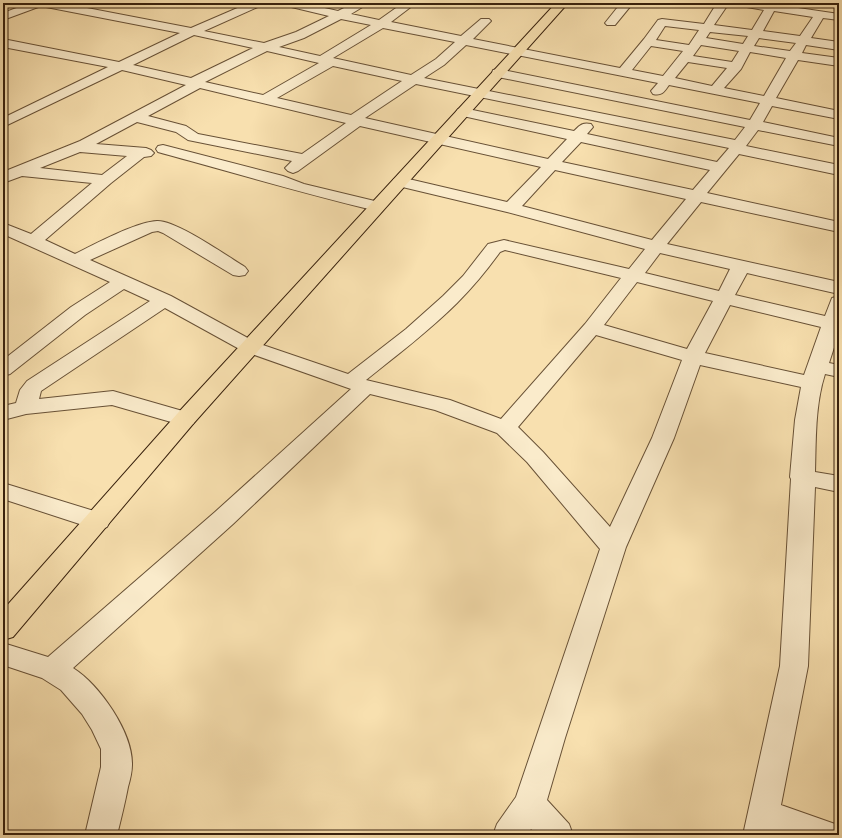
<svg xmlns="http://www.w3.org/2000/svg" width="842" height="838" font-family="'IM FELL Great Primer',serif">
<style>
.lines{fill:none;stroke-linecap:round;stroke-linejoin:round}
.minor-casing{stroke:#685136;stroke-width:2}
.major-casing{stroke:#38210d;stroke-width:2}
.minor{fill:#faebcb;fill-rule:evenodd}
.major{fill:#f8e0af;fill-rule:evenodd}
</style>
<rect width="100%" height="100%" fill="#f8e0af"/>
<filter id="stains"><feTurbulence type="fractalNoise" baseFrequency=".005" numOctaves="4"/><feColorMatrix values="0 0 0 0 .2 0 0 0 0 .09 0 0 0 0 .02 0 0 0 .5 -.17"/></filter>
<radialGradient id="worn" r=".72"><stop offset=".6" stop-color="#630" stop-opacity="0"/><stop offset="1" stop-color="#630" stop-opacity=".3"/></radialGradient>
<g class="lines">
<!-- minor casing -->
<g class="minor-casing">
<path id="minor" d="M30,3H61L191,28L249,3H264L262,5L204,31L264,43L296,32L329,16L283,5L281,3H302L338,11L354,3H369L351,14L379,20L403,3H416L391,22L461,36L481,19H489L491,21L473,39L620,68L644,39L658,20L662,19L704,24L717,3H729L714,25L752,30L764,10L741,6L735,3L771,4L839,14V20L823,18L811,38L839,42V50L806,45L802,53L839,58V66L798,60L776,98L839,111V119L772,106L763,122L839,138V146L758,130L746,146L839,165V175L739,154L707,193L839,222V232L701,202L667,244L839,282V294L747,273L735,295L825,316L832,298L839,296V332L829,363L839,365V377L825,374C815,405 816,439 815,472L839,476V492L815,487L808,666L781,805L835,824L839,835H781L776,833L775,835H743L780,666L791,479L790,477L795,420L801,387L700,365L674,438L626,547L565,738L547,800L569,824L573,835H536L531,829L528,835H493L497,824L516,797L600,549L527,462L497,433L435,410L370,394L233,524L73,668C100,685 133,733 132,765C132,772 130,780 128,787C125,803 121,819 117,835H85L101,767V749L92,730L82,714L61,690L42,678L3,665V643L48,657L215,512L351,389L243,351L165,308L41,391L39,399L113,391L193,414L196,419L193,424L185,426L112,405L26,414L3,420V406L16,403L20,390L27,381L150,301L124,289L85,315L10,374L3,376V360L71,307L110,282L3,234V223L31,234L92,183L22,176L3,183V172L80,141L186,85L122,70L3,127V118L108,67L3,47V39L119,62L180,33L41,6L3,20V13ZM774,11L813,17L800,36L763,31ZM341,19L371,25L320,56L279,47L304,38ZM665,26L699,30L689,45L656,40ZM383,28L455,42L436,59L411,75L333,58ZM710,32L748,36L743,44L706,38ZM194,35L253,48L191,78L133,65ZM759,38L796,43L790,51L754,46ZM466,45L658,83L651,91L653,94C662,96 664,92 669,85L760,103L750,120L498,69L493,70L492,73L493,76L498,77L745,127L735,140L424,78L444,65ZM701,45L739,51L732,62L693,56ZM651,46L683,51L663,76L632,70ZM267,51L319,63L263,95L205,82ZM750,52L786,58L764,96L724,88L741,69ZM688,62L727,68L712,86L675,78ZM333,66L402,81L351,115L277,98ZM416,84L729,148L717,162L587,134L593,127L591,124C583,122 580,125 574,131L463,108L458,109L456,112L458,115L463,116L567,139L548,159L365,118ZM200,88L346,123L302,154L198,134L186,126L148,116ZM137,122L176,132L188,140L292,161L285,168L288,171L293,173L298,171L360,126L541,167L507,202L400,177L394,179L392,182L394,185L507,212L645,249L629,269L504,240L488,244L463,276L443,296L406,329L348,374L257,343L171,296L90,260L152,232L158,231L163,233L233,275L239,276L245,275L248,271L245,267C227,256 176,220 157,221C136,222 95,244 75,254L45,240L111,183L144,157L151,156L154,153L151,150L146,148L96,144ZM581,142L710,170L693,190L562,162ZM80,152L127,156L102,175L40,168ZM555,170L686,199L652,240L522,206ZM505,250L621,278L585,324L501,419L450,400L366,380C397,355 429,331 457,303C473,287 487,270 500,252ZM660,253L730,269L719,291L645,273ZM637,282L713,301L687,349L604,325ZM730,305L821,327L804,375L705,353ZM596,335L682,360L652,438L610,527L543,452L518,427Z
M621,3H633L615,25H607L605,23Z
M163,145L283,176L304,184L383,203L385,206L383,209L377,211C303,193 231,172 158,152L156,149L158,146Z
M3,483L107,515L110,521L107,527L98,530L3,499Z"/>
</g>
<!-- major casing -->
<g class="major-casing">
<path id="major" d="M556,3H568L193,424L13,637L3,640V610L177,414Z"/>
</g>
<!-- minor -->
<use href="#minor" class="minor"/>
<!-- major -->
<use href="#major" class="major"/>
</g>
<!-- margin -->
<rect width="842" height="838" fill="none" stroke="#f8e0af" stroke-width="16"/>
<rect x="4" y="4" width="834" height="830" fill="none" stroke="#38210d" stroke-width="2"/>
<rect x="8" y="8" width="826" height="822" fill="none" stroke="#38210d"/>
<rect width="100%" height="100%" filter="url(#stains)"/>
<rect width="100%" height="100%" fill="url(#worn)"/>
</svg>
